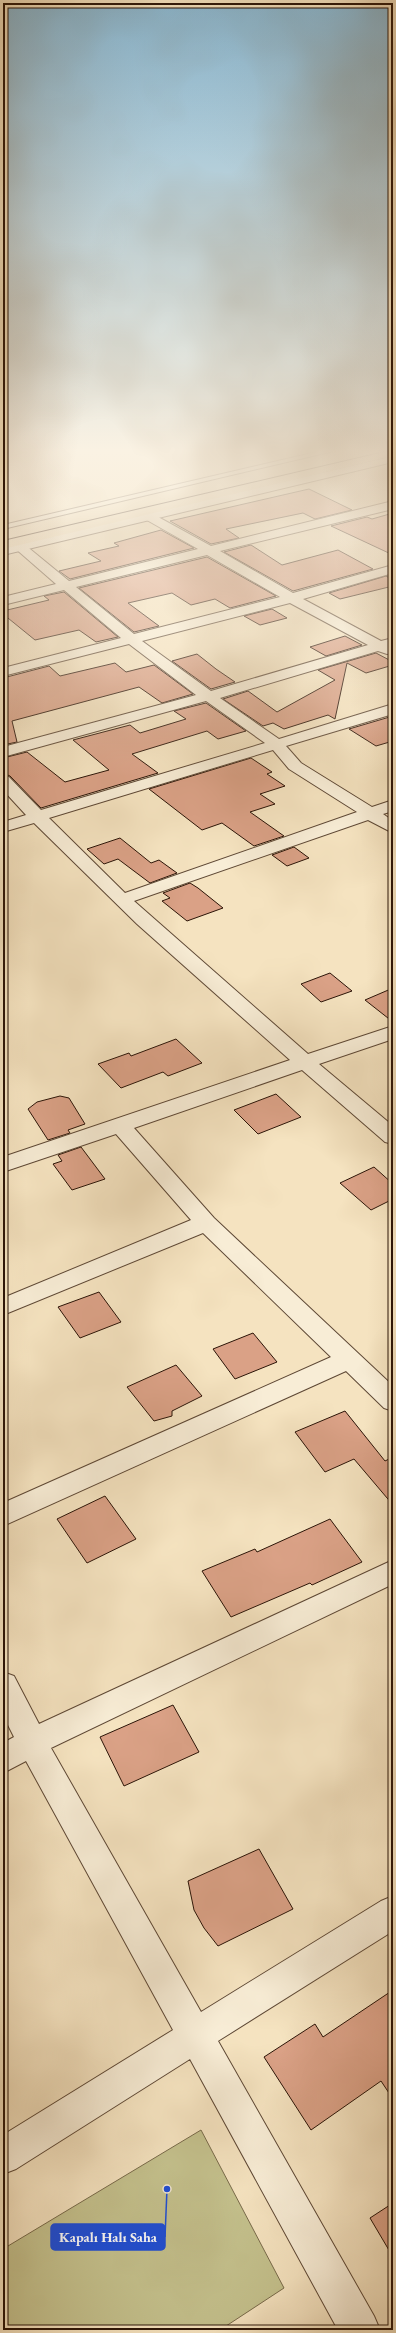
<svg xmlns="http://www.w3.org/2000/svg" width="396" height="2333" font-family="'EB Garamond',serif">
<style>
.green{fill:#c4c18d;stroke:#786a4a}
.building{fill:#daa186;stroke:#2b1407}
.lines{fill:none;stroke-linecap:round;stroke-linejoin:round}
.service-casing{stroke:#5e4835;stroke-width:2}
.minor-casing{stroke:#5e4835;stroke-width:2}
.tertiary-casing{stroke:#5e4835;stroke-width:2}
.trunk-casing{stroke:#2b1407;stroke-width:2}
.service{fill:#f8edd6;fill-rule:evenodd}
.minor{fill:#f8edd6;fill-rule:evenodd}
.tertiary{fill:#f8edd6;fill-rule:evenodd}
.trunk{fill:#f5e3c0;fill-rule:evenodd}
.leader{fill:none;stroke:#1d4ed8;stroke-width:1.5}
.callout-dot{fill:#1d4ed8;stroke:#f8edd6;stroke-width:1.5}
.callout{fill:#1d4ed8;stroke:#1d4ed8;stroke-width:1.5}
.callout-label{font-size:14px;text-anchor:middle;font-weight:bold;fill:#fff}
</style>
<rect width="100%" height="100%" fill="#f5e3c0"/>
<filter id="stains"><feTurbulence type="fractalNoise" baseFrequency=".005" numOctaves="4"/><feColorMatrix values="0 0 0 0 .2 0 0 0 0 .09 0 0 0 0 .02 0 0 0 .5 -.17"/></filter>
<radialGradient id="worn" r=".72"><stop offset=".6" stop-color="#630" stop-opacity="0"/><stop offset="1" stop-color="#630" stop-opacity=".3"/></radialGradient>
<!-- green -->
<path class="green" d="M201,2130L284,2288L220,2330H3V2249Z"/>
<!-- building -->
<path class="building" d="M309,489L352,510L315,519L303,513L226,529L239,538L211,544L170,521Z
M393,513V555L331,526L367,517L372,519Z
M161,530L194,548L70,579L59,571L101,561L88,553L119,546L114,543Z
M251,545L282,565L338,550L373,569L293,591L224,552Z
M207,557L276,596L230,608L215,599L191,605L172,593L128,603L159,626L134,632L79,588Z
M386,576L393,580V586L340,599L329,593Z
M64,592L118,637L96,642L79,630L35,640L3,614V611L49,600L44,596Z
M272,609L287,618L260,625L244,616Z
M345,636L362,645L326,656L310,647Z
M376,653L393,662V665L366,673L347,663L335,719L328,715L284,729L273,723L263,726L223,699L248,691L277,712L335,680L318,670Z
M197,654L216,669L235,682L211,689L172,661Z
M115,663L126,672L154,665L193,694L162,703L139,687L12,721L17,742L3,745V678L49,666L60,676Z
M206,703L246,731L218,739L207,731L132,754L158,773L41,808L10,776L3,773V758L27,752L65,782L109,770L73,740L130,725L140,733L186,719L174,711Z
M393,716V741L376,746L349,729Z
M251,758L272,772L267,774L285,786L260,794L275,804L250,812L284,836L254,846L222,823L202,830L149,789Z
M120,838L151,863L159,860L177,873L150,883L118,859L104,864L87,849Z
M294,847L309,858L287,866L272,855Z
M190,883L198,888L223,908L187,921L162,901L170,898L163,893Z
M330,973L352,991L321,1002L301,984Z
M393,988V1022L365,1000Z
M176,1039L202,1063L168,1076L163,1072L121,1088L98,1064L129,1053L131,1056Z
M276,1094L301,1117L258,1134L234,1110Z
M60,1096L69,1098L85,1124L68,1130L70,1133L48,1140L28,1109L37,1102Z
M81,1147L105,1179L72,1190L53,1164L62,1161L58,1155Z
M374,1167L393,1184V1199L371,1210L340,1183Z
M99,1292L121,1322L80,1338L58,1307Z
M253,1333L277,1362L235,1379L213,1349Z
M176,1365L202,1396L172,1411V1416L154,1421L127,1387Z
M345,1411L385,1461L393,1457V1505L354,1459L325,1472L295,1432Z
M105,1496L136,1539L87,1563L57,1519Z
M330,1519L362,1562L312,1585L310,1583L231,1617L202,1571L255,1549L257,1552Z
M173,1705L199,1752L124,1786L100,1737Z
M259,1849L293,1909L218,1946L204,1928L194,1910L188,1881Z
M393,1990V2099L381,2081L311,2130L264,2057L315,2024L323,2037Z
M393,2203V2257L370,2218Z"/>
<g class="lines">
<!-- service casing -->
<g class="service-casing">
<path id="service" d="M325,450H338L3,529V525Z"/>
</g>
<!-- minor casing -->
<g class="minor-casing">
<path id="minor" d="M393,501V509L220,551L293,593L393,565V573L303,599L381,641L393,638L392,653L387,654L378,651L220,698L279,739L393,704V714L286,746L301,763L372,807L393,800V811L383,814L393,821V833L368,820L134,901L308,1054L393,1026V1039L319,1064L393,1126V1144L385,1142L302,1070L134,1128L214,1218L393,1386V1411L384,1408L346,1371L3,1526V1503L331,1357L203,1233L3,1315V1298L191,1220L116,1134L3,1172V1157L290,1060L137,924L34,823L3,832V822L26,815L3,790V775L9,777L41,810L265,743L206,701L3,757V747L196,695L129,644L3,676V668L121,638L64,590L3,605V597L56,584L9,543L15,539L19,540L69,581L198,549L145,519L143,516L149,512L211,546ZM207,555L280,597L134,634L76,587ZM290,603L368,645L211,691L142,641ZM273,750L289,769L357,812L125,893L49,818Z
M393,1560V1584L51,1748L201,2012L381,1901L393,1896V1931L218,2041L374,2316L380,2330H338L190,2059L16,2169L3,2174V2135L173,2030L26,1761L3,1773V1743L14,1737L3,1715V1672L14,1676L39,1724Z"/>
</g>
<!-- tertiary casing -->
<g class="tertiary-casing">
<path id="tertiary" d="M393,456V462L3,555V547Z"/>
</g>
<!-- trunk casing -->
<g class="trunk-casing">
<path id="trunk" d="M393,450V456L3,549V541Z"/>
</g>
<!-- service -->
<use href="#service" class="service"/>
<!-- minor -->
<use href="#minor" class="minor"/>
<!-- tertiary -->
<use href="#tertiary" class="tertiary"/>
<!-- trunk -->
<use href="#trunk" class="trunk"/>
</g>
<!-- sky -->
<linearGradient id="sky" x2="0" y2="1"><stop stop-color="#89b8d3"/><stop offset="0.58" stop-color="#faf2e3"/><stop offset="1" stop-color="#faf2e3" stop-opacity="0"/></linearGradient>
<rect width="396" height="777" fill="url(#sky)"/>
<!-- callouts -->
<path class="leader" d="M167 2189L165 2237"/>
<circle class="callout-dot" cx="167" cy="2189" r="4"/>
<rect class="callout" x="51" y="2224" width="114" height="26" rx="4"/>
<g class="callout-label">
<text x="108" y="2242">Kapalı Halı Saha</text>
</g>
<!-- margin -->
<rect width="396" height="2333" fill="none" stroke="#f5e3c0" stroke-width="16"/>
<rect x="4" y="4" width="388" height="2325" fill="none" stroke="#2b1407" stroke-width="2"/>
<rect x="8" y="8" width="380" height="2317" fill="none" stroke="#2b1407"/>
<rect width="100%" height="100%" filter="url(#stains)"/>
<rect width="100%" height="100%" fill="url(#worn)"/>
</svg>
